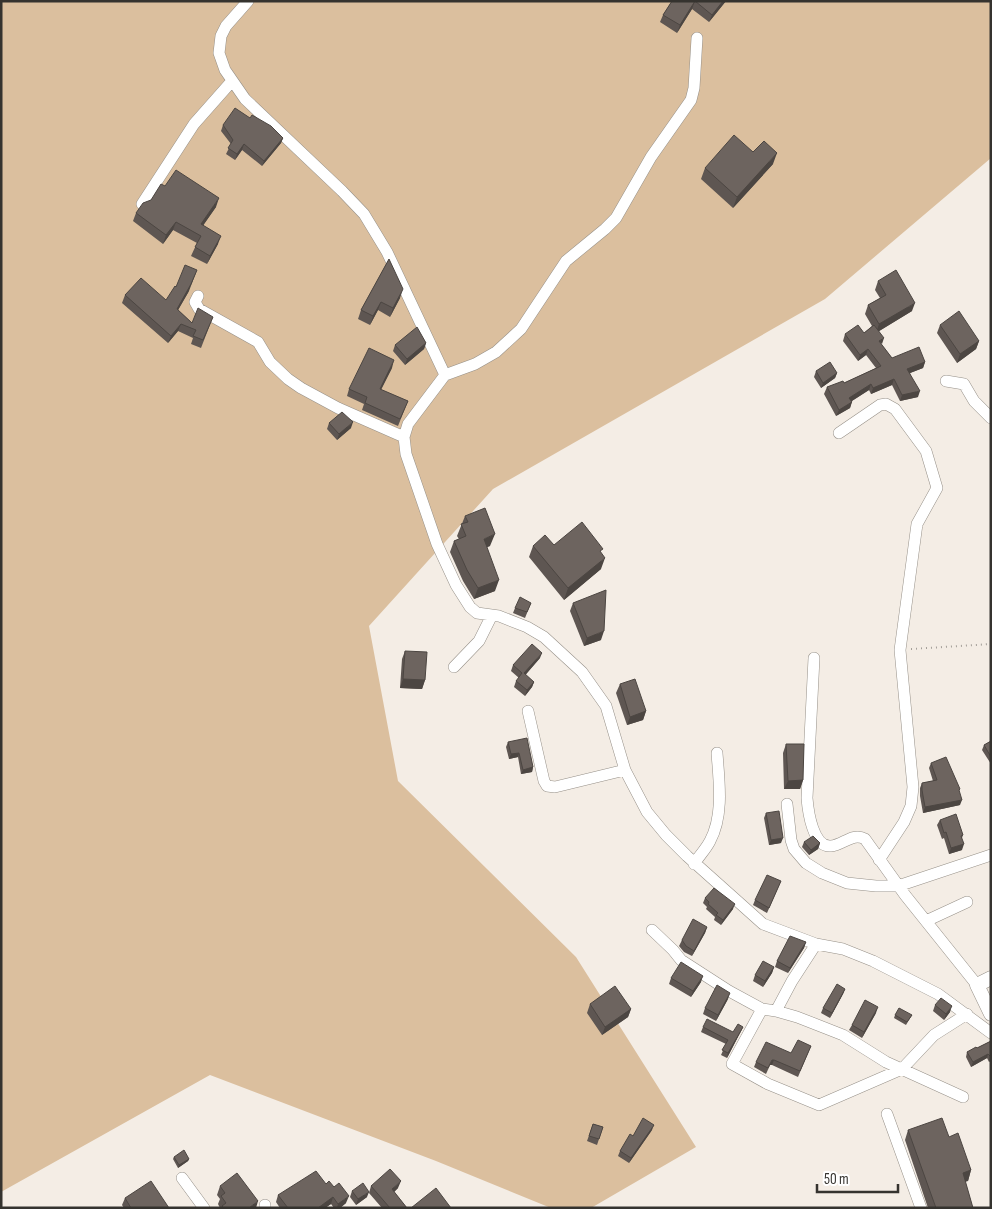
<svg xmlns="http://www.w3.org/2000/svg" width="992" height="1209" font-family="'Sofia Sans Condensed',sans-serif">
<style>
.green{fill:#dbbf9e}
.lines{fill:none;stroke-linecap:round;stroke-linejoin:round}
.minor-casing{stroke:#969088;stroke-width:12}
.major-casing{stroke:#969088;stroke-width:15}
.path{stroke:#a39e98;stroke-width:2;stroke-dasharray:1 4;stroke-linecap:butt}
.minor{stroke:#fff;stroke-width:11}
.major{stroke:#fff;stroke-width:14}
.wall{fill:#5e5652}
.shaded-wall{fill:#4c4642}
.building{fill:#6d645f;stroke:#4c4642}
</style>
<rect width="100%" height="100%" fill="#f4ede5"/>
<!-- green -->
<path class="green" d="M1,1H991V158L825,299L493,489L369,626L398,781L576,957L696,1147L591,1208H551L436,1161L210,1075L1,1192Z"/>
<g class="lines">
<!-- minor casing -->
<g class="minor-casing">
<path id="minor" d="M248,1L226,26L221,36L219,53L225,70L245,99L342,191L364,214L387,252L445,375
M697,38L694,88L691,100L651,157L616,218L605,229L566,261L521,329L496,352L475,364L445,375L408,424L404,437L406,454L437,544L456,585L470,607L477,613L499,616L527,627L544,637L582,672L606,706L625,770L647,812L666,835L687,856L763,924L816,944L843,949L873,961L938,994L991,1033
M142,204L194,124L232,81
M198,296L195,302L199,309L258,342L270,362L288,379L301,388L338,408L404,437
M946,381L964,384L974,401L991,418
M839,433L880,405L886,404L895,409L926,451L937,488L917,524L900,650L913,787L911,806L904,822L879,860
M814,658L807,798C808,811 813,848 831,846C843,845 853,832 865,839L905,895L977,985
M454,667L479,641L492,615
M528,711L544,781L547,786L555,787L625,770
M787,804L791,840L794,849L806,863L822,873L847,883L876,886H898L991,855
M694,864C699,856 706,849 710,841C724,815 719,781 717,753
M926,921L967,902
M652,930L673,950L681,960L729,991L762,1009L776,1011L797,1017L843,1035L886,1062L963,1097
M762,1009L732,1064L768,1084L819,1105L902,1069L934,1035L967,1014
M776,1011L792,981L816,944
M887,1114L921,1208
M182,1178L204,1208
M265,1208V1205"/>
</g>
<!-- major casing -->
<g class="major-casing">
<path id="major" d="M991,978L977,985L991,1014"/>
</g>
<!-- path -->
<path class="path" d="M911,649L991,644"/>
<!-- minor -->
<use href="#minor" class="minor"/>
<!-- major -->
<use href="#major" class="major"/>
</g>
<!-- wall -->
<path class="wall" d="M672,1H726L709,22L692,9L677,33L660,22L663,15Z
M250,118L283,138L281,143L262,166L242,150L235,160L226,154L231,144L221,131L223,125Z
M753,152L773,164L733,208L701,179L705,168Z
M165,186L216,207L203,225L218,244L207,264L191,256L197,243L173,230L163,244L133,221L136,213L151,200Z
M389,259L400,298L390,317L378,310L370,325L358,319L361,310Z
M878,281L912,311L879,331L881,344L892,358L925,362L923,368L910,373L918,397L900,401L892,385L871,394L869,390L852,401L850,408L836,416L824,394L827,387L844,383L876,368L866,355L858,361L843,341L845,334L864,333L872,326L865,314L868,305L880,298L875,290Z
M189,291L178,310L192,323L213,317L201,348L191,344L193,338L178,331L168,343L122,303L125,295L166,300Z
M940,325L979,341L976,349L957,363L937,333Z
M426,343L424,349L405,365L393,351L395,345Z
M392,368L381,390L408,401L398,426L362,410L364,404L347,396L349,389Z
M816,371L837,373L835,378L821,388L814,377Z
M329,423L351,428L337,440L327,429Z
M465,516L490,546L487,547L495,591L474,599L463,581L450,552L454,541L459,539L457,536Z
M554,545L601,553V569L564,600L529,557L533,546Z
M531,603L525,618L513,613L515,608Z
M573,603L601,640L584,646L570,611Z
M405,651L425,680L422,689L400,688L402,659Z
M540,658L525,675L534,682L532,687L525,696L514,687L516,681L519,678L511,671L513,665Z
M620,684L646,711L643,720L627,725L616,693Z
M991,741V764L982,750L984,745Z
M508,742L533,767L532,772L521,774L518,757L509,759L506,747Z
M786,744L803,780L800,789H784L783,753Z
M931,763L959,792L960,805L923,813L920,796V788L922,783L933,781L929,768Z
M766,813L781,843L769,845L764,818Z
M940,820L963,835L962,838V850L949,854L944,838L942,839L937,825Z
M804,842L820,843L818,849L809,855L802,847Z
M781,881L767,913L753,905L755,900Z
M705,898L733,909L721,925L714,920L715,917L706,909L707,907L703,903Z
M707,927L705,933L692,956L684,952L679,946L682,940Z
M806,942L804,948L788,973L775,967L777,961Z
M774,967L772,973L763,987L753,981L755,975Z
M671,978L701,982L691,997L669,984Z
M845,989L843,994L830,1018L821,1013L823,1008Z
M728,999L716,1021L703,1014L705,1008Z
M590,1004L631,1009L628,1017L602,1035L587,1013Z
M935,1005L950,1012L944,1020L933,1011Z
M876,1013L862,1038L849,1030L852,1025Z
M895,1015H912L906,1025L894,1018Z
M703,1027L733,1032L743,1027L741,1031L727,1058L721,1055L726,1044L701,1032Z
M991,1041V1061L989,1062L987,1058L971,1067L966,1057L967,1052L977,1048Z
M811,1046L798,1077L772,1065H770L766,1074L754,1067L756,1062L791,1053Z
M593,1124L603,1127L597,1145L587,1141Z
M652,1130L629,1163L618,1156L620,1151L633,1136Z
M908,1130L949,1137L971,1170L968,1181H965L973,1208H928L905,1140Z
M174,1157L189,1159L188,1161L178,1168L173,1159Z
M326,1184L334,1187L346,1203L340,1208H334L331,1204L325,1208H280L276,1202L278,1195Z
M220,1186L256,1208H220L218,1204L220,1199L217,1195Z
M371,1186L398,1188L394,1192L407,1208H382L369,1193Z
M352,1191L367,1197L356,1205L350,1197Z
M125,1198L169,1208H124L122,1205Z"/>
<!-- shaded-wall -->
<path class="shaded-wall" d="M695,1L692,9L677,33L680,25Z
M723,1H726L709,22L712,15Z
M283,138L281,143L262,166L264,161Z
M244,144L242,150L235,160L237,154Z
M777,153L773,164L733,208L737,197Z
M219,198L216,207L198,233L201,224Z
M176,222L173,230L163,244L166,235Z
M221,236L218,244L207,264L210,256Z
M197,270L189,291L174,317L177,309Z
M403,289L400,298L390,317L393,308Z
M381,302L378,310L370,325L373,316Z
M915,303L912,311L876,333L879,324Z
M181,324L178,331L168,343L171,336Z
M884,338L882,344L879,341Z
M979,341L976,349L957,363L960,354Z
M426,343L424,349L405,365L407,359Z
M868,349L866,355L858,361L860,355Z
M394,360L392,368L377,397L380,389Z
M925,362L923,368L905,375L907,369Z
M837,373L835,378L821,388L823,383Z
M894,379L892,385L871,394L873,388Z
M871,384L869,390L847,404L849,398Z
M920,391L918,397L900,401L902,395Z
M852,402L850,408L836,416L839,410Z
M353,422L351,428L337,440L339,434Z
M495,534L490,546L479,550L484,539Z
M605,558L601,569L564,600L568,588Z
M499,580L495,591L474,599L478,588Z
M604,631L601,640L584,646L587,638Z
M542,653L540,658L522,679L524,673Z
M403,679L425,680L422,689L400,688Z
M534,682L532,687L525,696L527,690Z
M646,711L643,720L627,725L630,717Z
M519,753L518,757L509,759L511,754Z
M533,767L532,772L521,774L523,770Z
M803,780L800,789H784L788,781Z
M962,800L960,805L923,813L925,807Z
M783,838L781,843L769,845L771,840Z
M820,843L818,849L809,855L811,850Z
M964,844L962,850L949,854L951,848Z
M735,904L733,909L721,925L723,920Z
M707,927L705,933L692,956L694,951Z
M806,942L804,948L788,973L790,968Z
M774,967L772,973L763,987L765,981Z
M703,976L701,982L691,997L693,991Z
M845,989L843,994L830,1018L832,1013Z
M730,993L728,999L716,1021L718,1015Z
M952,1006L950,1012L944,1020L946,1014Z
M878,1007L876,1013L862,1038L864,1032Z
M631,1009L628,1017L602,1035L605,1027Z
M743,1027L741,1031L727,1058L728,1053Z
M988,1054L987,1058L971,1067L973,1062Z
M772,1060H774L772,1065H770L766,1074Z
M654,1125L652,1130L629,1163L631,1158Z
M189,1159L188,1161L178,1168L179,1165Z
M971,1170L968,1181L959,1184L963,1173Z
M401,1181L398,1188L390,1196L392,1189Z
M369,1192L367,1197L356,1205L358,1199Z
M349,1196L346,1203L340,1208H337L338,1204Z
M333,1197L331,1204L325,1208H318Z
M258,1201L256,1208H249Z"/>
<!-- building -->
<path class="building" d="M672,1H723L712,15L695,1L680,25L663,15Z
M235,108L250,118L252,115L271,126L283,138L264,161L244,144L237,154L228,148L233,140L223,125Z
M734,135L753,152L764,141L777,153L737,197L705,168Z
M176,170L219,198L201,224L221,236L210,256L195,247L201,236L176,222L166,235L136,213L143,203L151,200L161,184L165,186Z
M389,259L403,289L393,308L381,302L373,316L361,310Z
M185,265L197,270L191,284L177,309L192,323L198,308L213,317L203,340L193,336L196,330L181,324L171,336L125,295L141,278L166,300L175,286L176,287Z
M896,270L915,303L879,324L868,305L886,295L878,281Z
M959,311L979,341L960,354L940,325Z
M858,325L864,333L874,325L884,338L879,341L892,358L919,347L925,362L907,369L920,391L902,395L894,379L873,388L871,384L849,398L852,402L839,410L827,387L843,381L844,383L881,366L868,349L860,355L845,334Z
M417,327L426,343L407,359L395,345Z
M369,348L394,360L380,389L408,401L400,419L365,403L367,397L349,389Z
M830,362L837,373L823,383L816,371Z
M342,412L353,422L339,434L329,423Z
M485,508L495,534L484,539L499,580L478,588L467,570L454,541L466,536L461,524L468,522L465,516Z
M582,522L603,549L600,551L605,558L568,588L533,546L545,535L554,545Z
M606,590L604,631L587,638L573,603Z
M520,597L531,603L527,612L515,608Z
M532,644L542,653L524,673L534,682L527,690L516,681L522,673L513,665Z
M405,651L427,652L425,680L403,679Z
M635,679L646,711L630,717L620,684Z
M527,738L533,767L523,770L519,753L511,754L508,742Z
M991,741V757L984,745Z
M786,744H804L803,780L788,781Z
M946,757L960,789L959,790L962,800L925,807L922,790V783L937,780L931,763Z
M779,811L783,838L771,840L766,813Z
M956,814L963,835L961,836L964,844L951,848L946,832L944,833L940,820Z
M813,836L820,843L811,850L804,842Z
M767,875L781,881L769,908L755,900Z
M714,888L735,904L723,920L716,915L718,913L708,904L709,902L705,898Z
M693,919L707,927L694,951L686,946L682,940Z
M790,936L806,942L790,968L777,961Z
M763,961L774,967L765,981L755,975Z
M681,962L703,976L693,991L671,978Z
M837,984L845,989L832,1013L823,1008Z
M717,985L730,993L718,1015L705,1008Z
M615,986L631,1009L605,1027L590,1004Z
M941,998L952,1006L946,1014L935,1005Z
M865,1000L878,1007L864,1032L852,1025Z
M899,1008L912,1015L907,1022L895,1015Z
M707,1019L733,1032L738,1024L743,1027L728,1053L722,1050L728,1040L703,1027Z
M798,1040L811,1046L800,1071L774,1060H772L768,1068L756,1062L766,1042L791,1053Z
M991,1041V1057L988,1054L973,1062L967,1052L976,1047L977,1048Z
M643,1118L654,1125L631,1158L620,1151L630,1134L633,1136Z
M942,1118L949,1137L958,1133L971,1170L963,1173L973,1208H936L908,1130Z
M593,1124L603,1127L599,1139L589,1136Z
M184,1150L189,1159L179,1165L174,1157Z
M390,1169L401,1181L392,1189L407,1208H390L371,1186Z
M316,1171L326,1184L329,1181L334,1187L339,1183L349,1196L338,1204L333,1197L318,1208H288L278,1195Z
M237,1173L258,1201L249,1208H224L222,1206L226,1203L221,1196L225,1193L220,1186Z
M151,1181L169,1208H131L125,1198Z
M363,1183L369,1192L358,1199L352,1191Z
M436,1188L451,1208H411Z"/>
<!-- border -->
<rect width="992" height="1209" fill="none" stroke="#35332f" stroke-width="5"/>
<!-- scale -->
<path d="M817 1184v8h81v-8" fill="none" stroke="#35332f" stroke-width="2.5"/>
<text x="824" y="1184" font-size="15" fill="#35332f" stroke="#ffffff" stroke-width="4" paint-order="stroke">50 m</text>
</svg>
